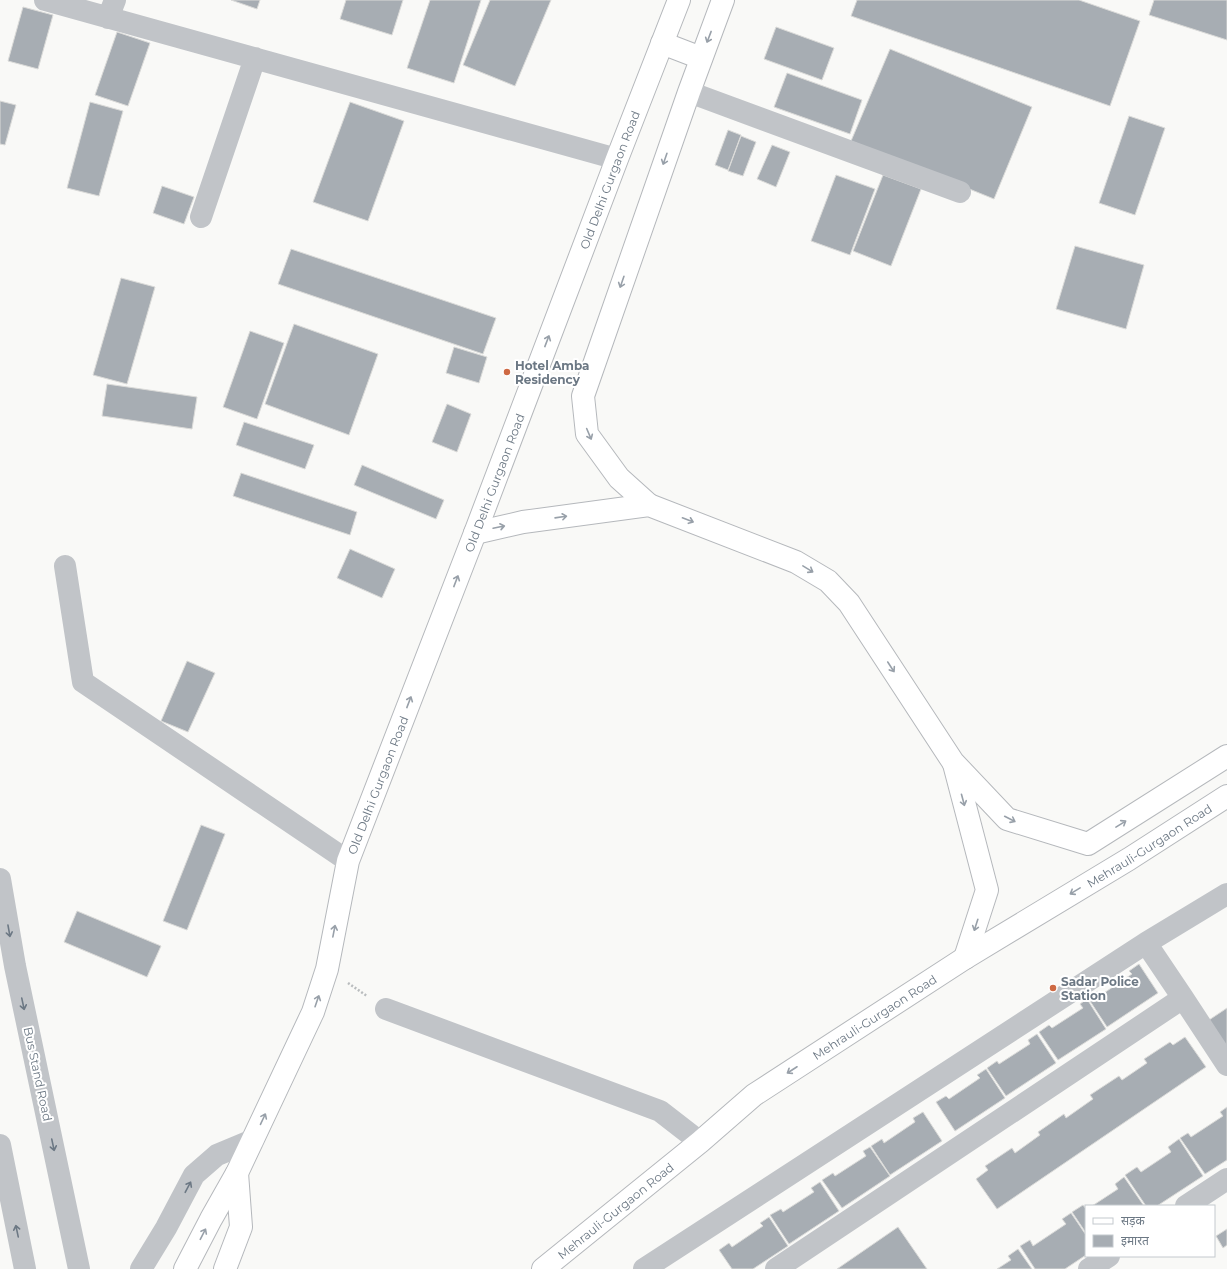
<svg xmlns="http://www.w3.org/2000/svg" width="1227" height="1269" font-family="Montserrat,'Noto Sans Devanagari',sans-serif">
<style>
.building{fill:#a7adb3;stroke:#dbdbd9}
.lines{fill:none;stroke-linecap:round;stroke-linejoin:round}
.major-casing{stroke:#b5b8bc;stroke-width:24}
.path{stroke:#b9bcbe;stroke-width:2.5;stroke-dasharray:2 2;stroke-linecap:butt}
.minor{stroke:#c1c4c8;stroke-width:22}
.major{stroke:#fff;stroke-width:22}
.oneway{stroke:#98a0a9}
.oneway2{stroke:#6c7884}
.poi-dot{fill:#ce6943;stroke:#fff;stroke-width:1.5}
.labels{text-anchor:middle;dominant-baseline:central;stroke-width:4;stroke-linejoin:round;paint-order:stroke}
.street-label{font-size:12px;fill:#6c7884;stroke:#fff}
.poi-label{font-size:12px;font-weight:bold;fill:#6c7884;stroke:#fff;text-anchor:start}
</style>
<rect width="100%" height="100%" fill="#f9f9f7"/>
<!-- building -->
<path class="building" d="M231,0H260L257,9Z
M346,0H403L392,35L340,19Z
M430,0H481L454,83L407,68Z
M490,0H551L515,86L463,65Z
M857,0H1079L1140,21L1110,106L851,16Z
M1154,0H1227V40L1149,15Z
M23,7L53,15L38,69L8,61Z
M776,27L834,48L822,80L764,59Z
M117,32L150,43L128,106L95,95Z
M890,49L1032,107L994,199L851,141Z
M787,73L862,100L850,134L774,107Z
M0,101L16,105L5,145L0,144Z
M90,102L123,111L99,196L67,188Z
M350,102L404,121L368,221L313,202Z
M1129,116L1165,128L1135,215L1099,203Z
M728,130L741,135L728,170L715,165Z
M741,136L756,142L743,176L728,171Z
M772,145L790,152L776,187L757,179Z
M836,175L875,189L850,255L811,241Z
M883,175L921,189L891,266L853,251Z
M162,186L194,197L184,224L153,213Z
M1075,246L1144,265L1126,329L1056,309Z
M291,249L496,318L483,354L278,284Z
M121,278L155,287L127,384L93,375Z
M294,324L378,354L349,435L265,404Z
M250,331L284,343L257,419L223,407Z
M454,347L487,357L479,383L446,373Z
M107,384L197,397L192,429L102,416Z
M447,404L471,414L457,452L432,442Z
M244,422L314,445L305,469L236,445Z
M362,465L444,500L436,519L354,485Z
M241,473L357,512L350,535L233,496Z
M350,549L395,569L382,598L337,578Z
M187,661L215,673L188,732L161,721Z
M201,825L225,834L187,930L163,921Z
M77,911L161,946L147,977L64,942Z
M1139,964L1158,993L1107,1027L1088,998L1098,991L1101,995L1132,974L1129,971Z
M1087,999L1106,1029L1058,1060L1039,1032L1049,1025L1052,1028L1083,1008L1080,1004Z
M1227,1008V1053L1206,1022Z
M1037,1034L1056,1063L1006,1096L987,1068L997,1061L999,1064L1030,1044L1028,1040Z
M1185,1037L1206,1067L997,1209L976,1179L988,1170L985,1166L1012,1148L1015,1153L1040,1135L1038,1132L1064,1114L1066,1118L1093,1099L1090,1095L1119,1076L1122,1080L1147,1063L1144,1059L1170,1042L1173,1045Z
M986,1069L1005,1098L955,1131L936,1102L946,1096L949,1099L980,1078L977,1075Z
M1227,1107V1160L1205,1174L1180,1138L1188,1133L1191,1137L1223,1116L1220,1112Z
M923,1112L942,1141L890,1175L871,1146L882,1139L884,1143L915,1122L913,1118Z
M1179,1139L1203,1176L1157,1206H1146L1125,1175L1137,1167L1141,1172L1171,1152L1168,1147Z
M870,1147L890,1176L842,1208L822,1180L833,1173L835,1176L866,1156L863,1151Z
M1124,1177L1144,1206H1092L1118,1189L1115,1184Z
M820,1182L839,1211L789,1244L770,1215L781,1209L783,1212L814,1192L811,1188Z
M1083,1205L1086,1209V1233L1072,1212Z
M1071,1213L1086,1235V1255L1065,1269H1035L1020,1246L1030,1240L1033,1246L1066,1224L1062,1219Z
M769,1217L788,1246L753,1269H732L719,1250L729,1243L732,1247L763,1226L760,1223Z
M898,1227L927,1269H837Z
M1227,1229V1245L1223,1248L1216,1236Z
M1018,1249L1032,1269H997L1011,1260L1008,1256Z"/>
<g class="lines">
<!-- major casing -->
<g class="major-casing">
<g id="major">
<path d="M662,43L701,58"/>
<path d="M649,505L619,478L587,434L583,396L689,92L723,0"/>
<path d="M475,533L523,522L649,505L796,562L828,581L849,603L953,762L1007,819L1088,844L1227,756"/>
<path d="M954,764L987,890L965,958"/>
<path id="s1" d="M185,1269L211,1219L237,1173L313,1012L327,969L348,861L475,533L617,159L679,0"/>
<path d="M225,1269L241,1227L237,1173"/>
<path id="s2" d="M543,1269L700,1142L754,1095L965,958L1129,859L1227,796"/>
</g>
</g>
<!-- path -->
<path class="path" d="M348,983L367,996"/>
<!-- minor -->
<path class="minor" d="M45,0L617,159
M108,18L115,0
M689,92L960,192
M201,217L255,58
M65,566L83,682L348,861
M0,879L15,966L79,1269
M1146,943L1183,998L1227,1065
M386,1009L660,1111L700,1142
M0,1145L25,1269
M1186,1206L1227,1179
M141,1269L166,1228L194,1175L217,1155L253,1140
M644,1269L1146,943L1227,894
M776,1269L1183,998
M1089,1269L1109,1256"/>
<!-- major -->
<use href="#major" class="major"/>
</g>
<!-- one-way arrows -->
<defs><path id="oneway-shaft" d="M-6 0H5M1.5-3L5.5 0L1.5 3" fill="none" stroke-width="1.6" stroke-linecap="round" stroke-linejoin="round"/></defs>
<g class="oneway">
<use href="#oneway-shaft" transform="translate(709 37) rotate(111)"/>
<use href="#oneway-shaft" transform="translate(665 159) rotate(109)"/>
<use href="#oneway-shaft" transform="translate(622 282) rotate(109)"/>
<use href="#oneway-shaft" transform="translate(547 341) rotate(-69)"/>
<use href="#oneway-shaft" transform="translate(589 434) rotate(67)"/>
<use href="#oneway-shaft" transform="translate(561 517) rotate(-8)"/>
<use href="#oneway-shaft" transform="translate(688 520) rotate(21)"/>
<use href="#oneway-shaft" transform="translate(499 527) rotate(-12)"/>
<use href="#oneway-shaft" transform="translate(808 569) rotate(31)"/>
<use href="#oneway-shaft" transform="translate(456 581) rotate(-69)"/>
<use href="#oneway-shaft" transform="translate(891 667) rotate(57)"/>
<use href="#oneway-shaft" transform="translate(409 702) rotate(-69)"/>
<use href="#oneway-shaft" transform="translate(963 800) rotate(75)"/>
<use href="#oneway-shaft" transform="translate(1010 819) rotate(27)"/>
<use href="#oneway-shaft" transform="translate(1121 824) rotate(-32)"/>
<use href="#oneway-shaft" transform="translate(1075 891) rotate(149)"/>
<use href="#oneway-shaft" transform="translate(976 925) rotate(108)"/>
<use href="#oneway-shaft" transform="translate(334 931) rotate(-79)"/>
<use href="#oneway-shaft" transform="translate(317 1001) rotate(-71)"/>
<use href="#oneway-shaft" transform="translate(792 1070) rotate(147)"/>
<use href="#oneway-shaft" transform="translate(263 1119) rotate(-65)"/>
<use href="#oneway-shaft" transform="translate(203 1234) rotate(-63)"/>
</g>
<g class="oneway2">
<use href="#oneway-shaft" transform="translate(9 931) rotate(80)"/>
<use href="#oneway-shaft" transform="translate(23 1004) rotate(78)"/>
<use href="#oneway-shaft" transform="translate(53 1145) rotate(78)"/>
<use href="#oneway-shaft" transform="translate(188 1187) rotate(-62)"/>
<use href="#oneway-shaft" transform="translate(17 1231) rotate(-102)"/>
</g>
<!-- markers -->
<g class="poi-dot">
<circle cx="507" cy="372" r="4"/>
<circle cx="1053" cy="988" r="4"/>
</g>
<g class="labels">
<!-- street labels -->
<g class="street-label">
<text stroke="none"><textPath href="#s1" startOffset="1172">Old Delhi Gurgaon Road</textPath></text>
<text stroke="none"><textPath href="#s1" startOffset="848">Old Delhi Gurgaon Road</textPath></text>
<text stroke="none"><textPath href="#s1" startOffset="524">Old Delhi Gurgaon Road</textPath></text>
<text stroke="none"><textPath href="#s2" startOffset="741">Mehrauli-Gurgaon Road</textPath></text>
<text stroke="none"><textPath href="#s2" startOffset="417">Mehrauli-Gurgaon Road</textPath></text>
<text transform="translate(38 1074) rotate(78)">Bus Stand Road</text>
<text stroke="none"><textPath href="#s2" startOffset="93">Mehrauli-Gurgaon Road</textPath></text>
</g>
<!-- poi labels -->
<g class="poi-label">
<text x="515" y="365">Hotel Amba<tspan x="515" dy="14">Residency</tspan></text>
<text x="1061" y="981">Sadar Police<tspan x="1061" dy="14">Station</tspan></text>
</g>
</g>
<!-- legend -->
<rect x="1085" y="1205" width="130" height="52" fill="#ffffff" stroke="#c4c9ce"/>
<rect x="1093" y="1218" width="20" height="6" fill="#ffffff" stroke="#c4c9ce"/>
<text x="1121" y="1225" font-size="12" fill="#6c7884">सड़क</text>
<rect x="1093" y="1235" width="20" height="12" fill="#a7adb3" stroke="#c4c9ce"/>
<text x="1121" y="1245" font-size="12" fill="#6c7884">इमारत</text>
</svg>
